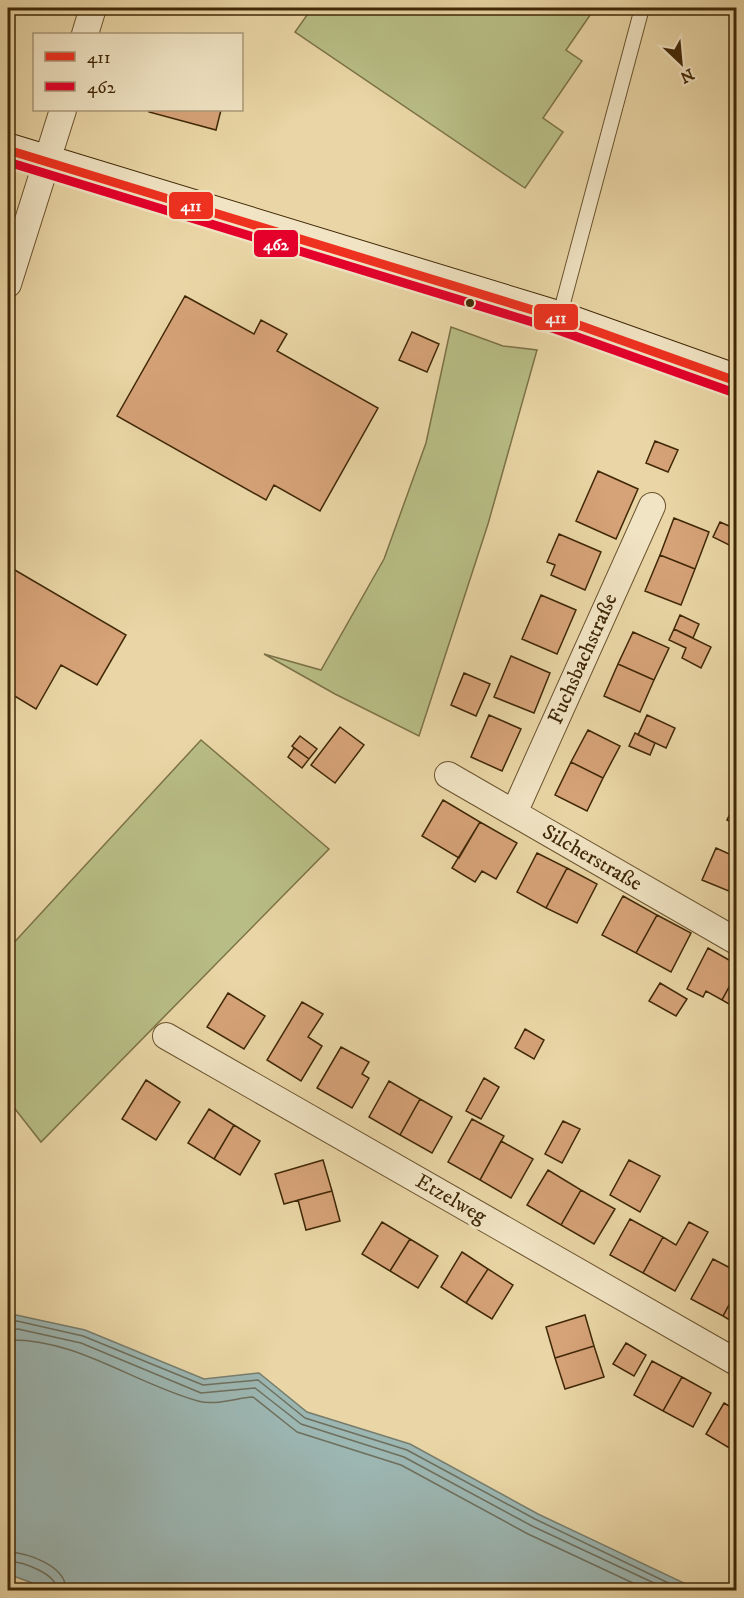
<svg xmlns="http://www.w3.org/2000/svg" width="744" height="1598" font-family="'IM FELL DW Pica',serif">
<style>
.green{fill:#b8bd85;stroke:#7c7246;stroke-width:1.5}
.water{fill:#9cb6b2;stroke:#777d6d;stroke-width:1.5}
.lines{fill:none;stroke-linecap:round;stroke-linejoin:round}
.shore{stroke:#6e6f5c;stroke-width:1.5}
.building{fill:#d6a278;stroke:#402806;stroke-width:1.5}
.lane-casing{stroke:#6a532e;stroke-width:16}
.street-casing{stroke:#6a532e;stroke-width:28}
.secondary-casing{stroke:#402806;stroke-width:35}
.lane{stroke:#f1e4c4;stroke-width:14}
.street{stroke:#f1e4c4;stroke-width:26}
.secondary{stroke:#f1e4c4;stroke-width:33}
.bus-1-casing{stroke:#f1e4c4;stroke-width:14}
.bus-2-casing{stroke:#f1e4c4;stroke-width:14}
.bus-1{stroke:#ef3120;stroke-width:9}
.bus-2{stroke:#e4002b;stroke-width:9}
.bus-dot{fill:#402806;stroke:#f1e4c4;stroke-width:2}
.labels{text-anchor:middle;dominant-baseline:central;stroke-width:6;stroke-linejoin:round;paint-order:stroke}
.street-label{font-size:21px;fill:#402806;stroke:#f1e4c4}
.line-badge{stroke:#f1e4c4;stroke-width:2}
.badge-label{font-size:16px;text-anchor:middle;font-weight:bold;fill:#fff}
</style>
<rect width="100%" height="100%" fill="#e9d5a5"/>
<filter id="stains"><feTurbulence type="fractalNoise" baseFrequency=".00333" numOctaves="4"/><feColorMatrix values="0 0 0 0 .2 0 0 0 0 .09 0 0 0 0 .02 0 0 0 .5 -.17"/></filter>
<radialGradient id="worn" r=".72"><stop offset=".6" stop-color="#630" stop-opacity="0"/><stop offset="1" stop-color="#630" stop-opacity=".3"/></radialGradient>
<!-- green -->
<path class="green" d="M312,8H595L566,50L582,61L543,118L563,132L525,188L295,32Z
M451,327L503,346L537,350L488,524L419,736L335,694L264,654L321,670L384,559L426,443Z
M201,740L329,849L41,1142L8,1100V949Z"/>
<!-- water -->
<path class="water" d="M16,1315L85,1330L204,1379L259,1373L307,1412L410,1444L538,1514L684,1583L690,1590H51L8,1574V1319Z"/>
<g class="lines">
<!-- shore -->
<path class="shore" d="M8,1324L17,1321L83,1336L203,1385L258,1380L305,1418L407,1450L535,1519L683,1590
M8,1331L18,1329L81,1343L201,1393L255,1388L301,1424L404,1457L532,1526L669,1590
M8,1340C76,1338 133,1383 198,1401C214,1406 236,1398 253,1397L297,1432L401,1465L528,1534L648,1590
M8,1552C29,1553 66,1566 66,1590
M8,1561C23,1562 56,1573 57,1590"/>
</g>
<!-- building -->
<path class="building" d="M713,8H736V18Z
M149,110H221L216,130L149,112Z
M185,296L254,334L261,320L287,334L277,351L378,408L320,511L274,485L266,500L117,416Z
M412,332L439,344L427,372L399,360Z
M655,441L678,450L668,472L646,463Z
M598,471L638,489L616,539L576,521Z
M674,518L709,532L695,569L660,555Z
M720,522L736,529L733,547L713,537Z
M559,534L601,552L585,590L551,575L555,565L547,562Z
M660,555L695,569L681,605L645,591Z
M8,566L126,635L97,685L61,665L36,709L8,692Z
M541,595L576,610L557,654L522,639Z
M680,615L699,624L693,638L674,629Z
M674,629L711,647L701,668L682,658L686,648L669,640Z
M633,632L669,648L654,680L618,664Z
M511,656L550,673L534,713L494,697Z
M618,664L654,680L640,712L604,696Z
M464,673L490,684L476,716L451,705Z
M489,715L521,729L502,771L471,757Z
M647,715L675,728L666,748L638,735Z
M340,727L364,745L335,783L311,765Z
M588,730L620,746L603,778L571,762Z
M635,733L655,743L650,755L629,746Z
M300,736L317,749L309,759L292,746Z
M294,748L309,759L302,768L288,757Z
M571,762L603,778L587,811L555,795Z
M443,800L480,822L459,858L422,836Z
M736,802V825L727,820Z
M480,822L517,843L496,879L482,871L475,882L452,868Z
M716,848L736,857V894L702,880Z
M537,853L567,868L546,908L517,892Z
M567,868L597,884L577,923L546,908Z
M623,896L657,915L636,953L602,935Z
M657,915L691,933L671,972L636,953Z
M708,948L736,964V974L722,1000L706,991L703,997L687,989Z
M736,974V1008L722,1000Z
M660,983L687,999L676,1016L649,1001Z
M228,993L265,1016L244,1049L207,1027Z
M302,1002L323,1014L308,1037L322,1046L301,1081L267,1060Z
M525,1029L544,1040L534,1059L515,1048Z
M341,1047L369,1062L362,1074L369,1078L352,1108L317,1088Z
M484,1078L499,1087L481,1119L466,1111Z
M146,1080L180,1102L156,1140L122,1119Z
M389,1081L420,1099L400,1135L369,1117Z
M420,1099L452,1117L432,1153L400,1135Z
M209,1109L234,1125L214,1159L188,1143Z
M472,1119L504,1136L480,1180L448,1162Z
M563,1121L580,1129L562,1163L545,1154Z
M234,1125L260,1141L240,1175L214,1159Z
M501,1141L533,1159L511,1198L480,1180Z
M323,1160L332,1191L284,1204L275,1174Z
M629,1160L660,1176L640,1212L610,1195Z
M548,1170L581,1190L561,1225L527,1205Z
M581,1190L615,1209L594,1244L561,1225Z
M332,1191L340,1221L306,1230L298,1200Z
M630,1219L663,1237L643,1273L610,1255Z
M382,1222L410,1239L390,1271L362,1254Z
M689,1222L708,1232L675,1291L643,1273L663,1237L676,1245Z
M410,1239L438,1256L418,1288L390,1271Z
M462,1252L488,1269L466,1303L441,1287Z
M713,1259L736,1271V1292L723,1316L691,1299Z
M488,1269L513,1285L492,1319L466,1303Z
M736,1292V1324L723,1316Z
M585,1315L594,1346L555,1358L546,1327Z
M626,1343L646,1355L634,1376L613,1364Z
M594,1346L604,1377L565,1389L555,1358Z
M652,1361L682,1377L663,1411L634,1395Z
M682,1377L711,1393L693,1427L663,1411Z
M724,1403L736,1410V1452L706,1434Z"/>
<g class="lines">
<!-- lane casing -->
<g class="lane-casing">
<path id="lane" d="M559,318L642,8"/>
</g>
<!-- street casing -->
<g class="street-casing">
<path id="street" d="M85,34L93,8
M8,284L63,110
M448,775L736,941
M514,813L652,506
M166,1036L736,1362"/>
</g>
<!-- secondary casing -->
<g class="secondary-casing">
<path id="secondary" d="M8,150L559,318L736,381"/>
</g>
<!-- lane -->
<use href="#lane" class="lane"/>
<!-- street -->
<use href="#street" class="street"/>
<!-- secondary -->
<use href="#secondary" class="secondary"/>
<!-- bus-1 casing -->
<g class="bus-1-casing">
<path id="bus-1" d="M8,150L559,318L736,381"/>
</g>
<!-- bus-2 casing -->
<g class="bus-2-casing">
<path id="bus-2" d="M8,162L555,329L732,392"/>
</g>
<!-- bus-1 -->
<use href="#bus-1" class="bus-1"/>
<!-- bus-2 -->
<use href="#bus-2" class="bus-2"/>
</g>
<!-- markers -->
<circle class="bus-dot" cx="470" cy="303" r="5"/>
<g class="labels">
<!-- street labels -->
<g class="street-label">
<text transform="translate(583 659) rotate(-66)">Fuchsbachstraße</text>
<text transform="translate(592 858) rotate(30)">Silcherstraße</text>
<text transform="translate(451 1199) rotate(30)">Etzelweg</text>
</g>
</g>
<g class="line-badge">
<rect x="168" y="191" width="46" height="29" rx="6" fill="#ef3120"/>
<rect x="253" y="229" width="46" height="29" rx="6" fill="#e4002b"/>
<rect x="533" y="303" width="46" height="28" rx="6" fill="#ef3120"/>
</g>
<g class="badge-label">
<text x="191" y="211">411</text>
<text x="276" y="250">462</text>
<text x="556" y="323">411</text>
</g>
<!-- margin -->
<rect width="744" height="1598" fill="none" stroke="#e9d5a5" stroke-width="30"/>
<rect x="9" y="9" width="726" height="1580" fill="none" stroke="#402806" stroke-width="3"/>
<rect x="15" y="15" width="714" height="1568" fill="none" stroke="#402806" stroke-width="1.5"/>
<!-- legend -->
<rect x="33" y="33" width="210" height="78" fill="#f1e4c4" stroke="#aa9978" stroke-width="1.5"/>
<rect x="45" y="52" width="30" height="9" fill="#ef3120" stroke="#aa9978" stroke-width="1.5"/>
<text x="87" y="63" font-size="18" fill="#402806">411</text>
<rect x="45" y="82" width="30" height="9" fill="#e4002b" stroke="#aa9978" stroke-width="1.5"/>
<text x="87" y="93" font-size="18" fill="#402806">462</text>
<!-- north arrow -->
<g transform="translate(681 63) rotate(154)" stroke="#f1e4c4" stroke-width="4.5" paint-order="stroke">
<path d="M0-4.5L10 22L0 15L-10 22Z" fill="#402806"/>
<text y="-9" font-size="16" font-weight="bold" text-anchor="middle" fill="#402806">N</text>
</g>
<rect width="100%" height="100%" filter="url(#stains)"/>
<rect width="100%" height="100%" fill="url(#worn)"/>
</svg>
